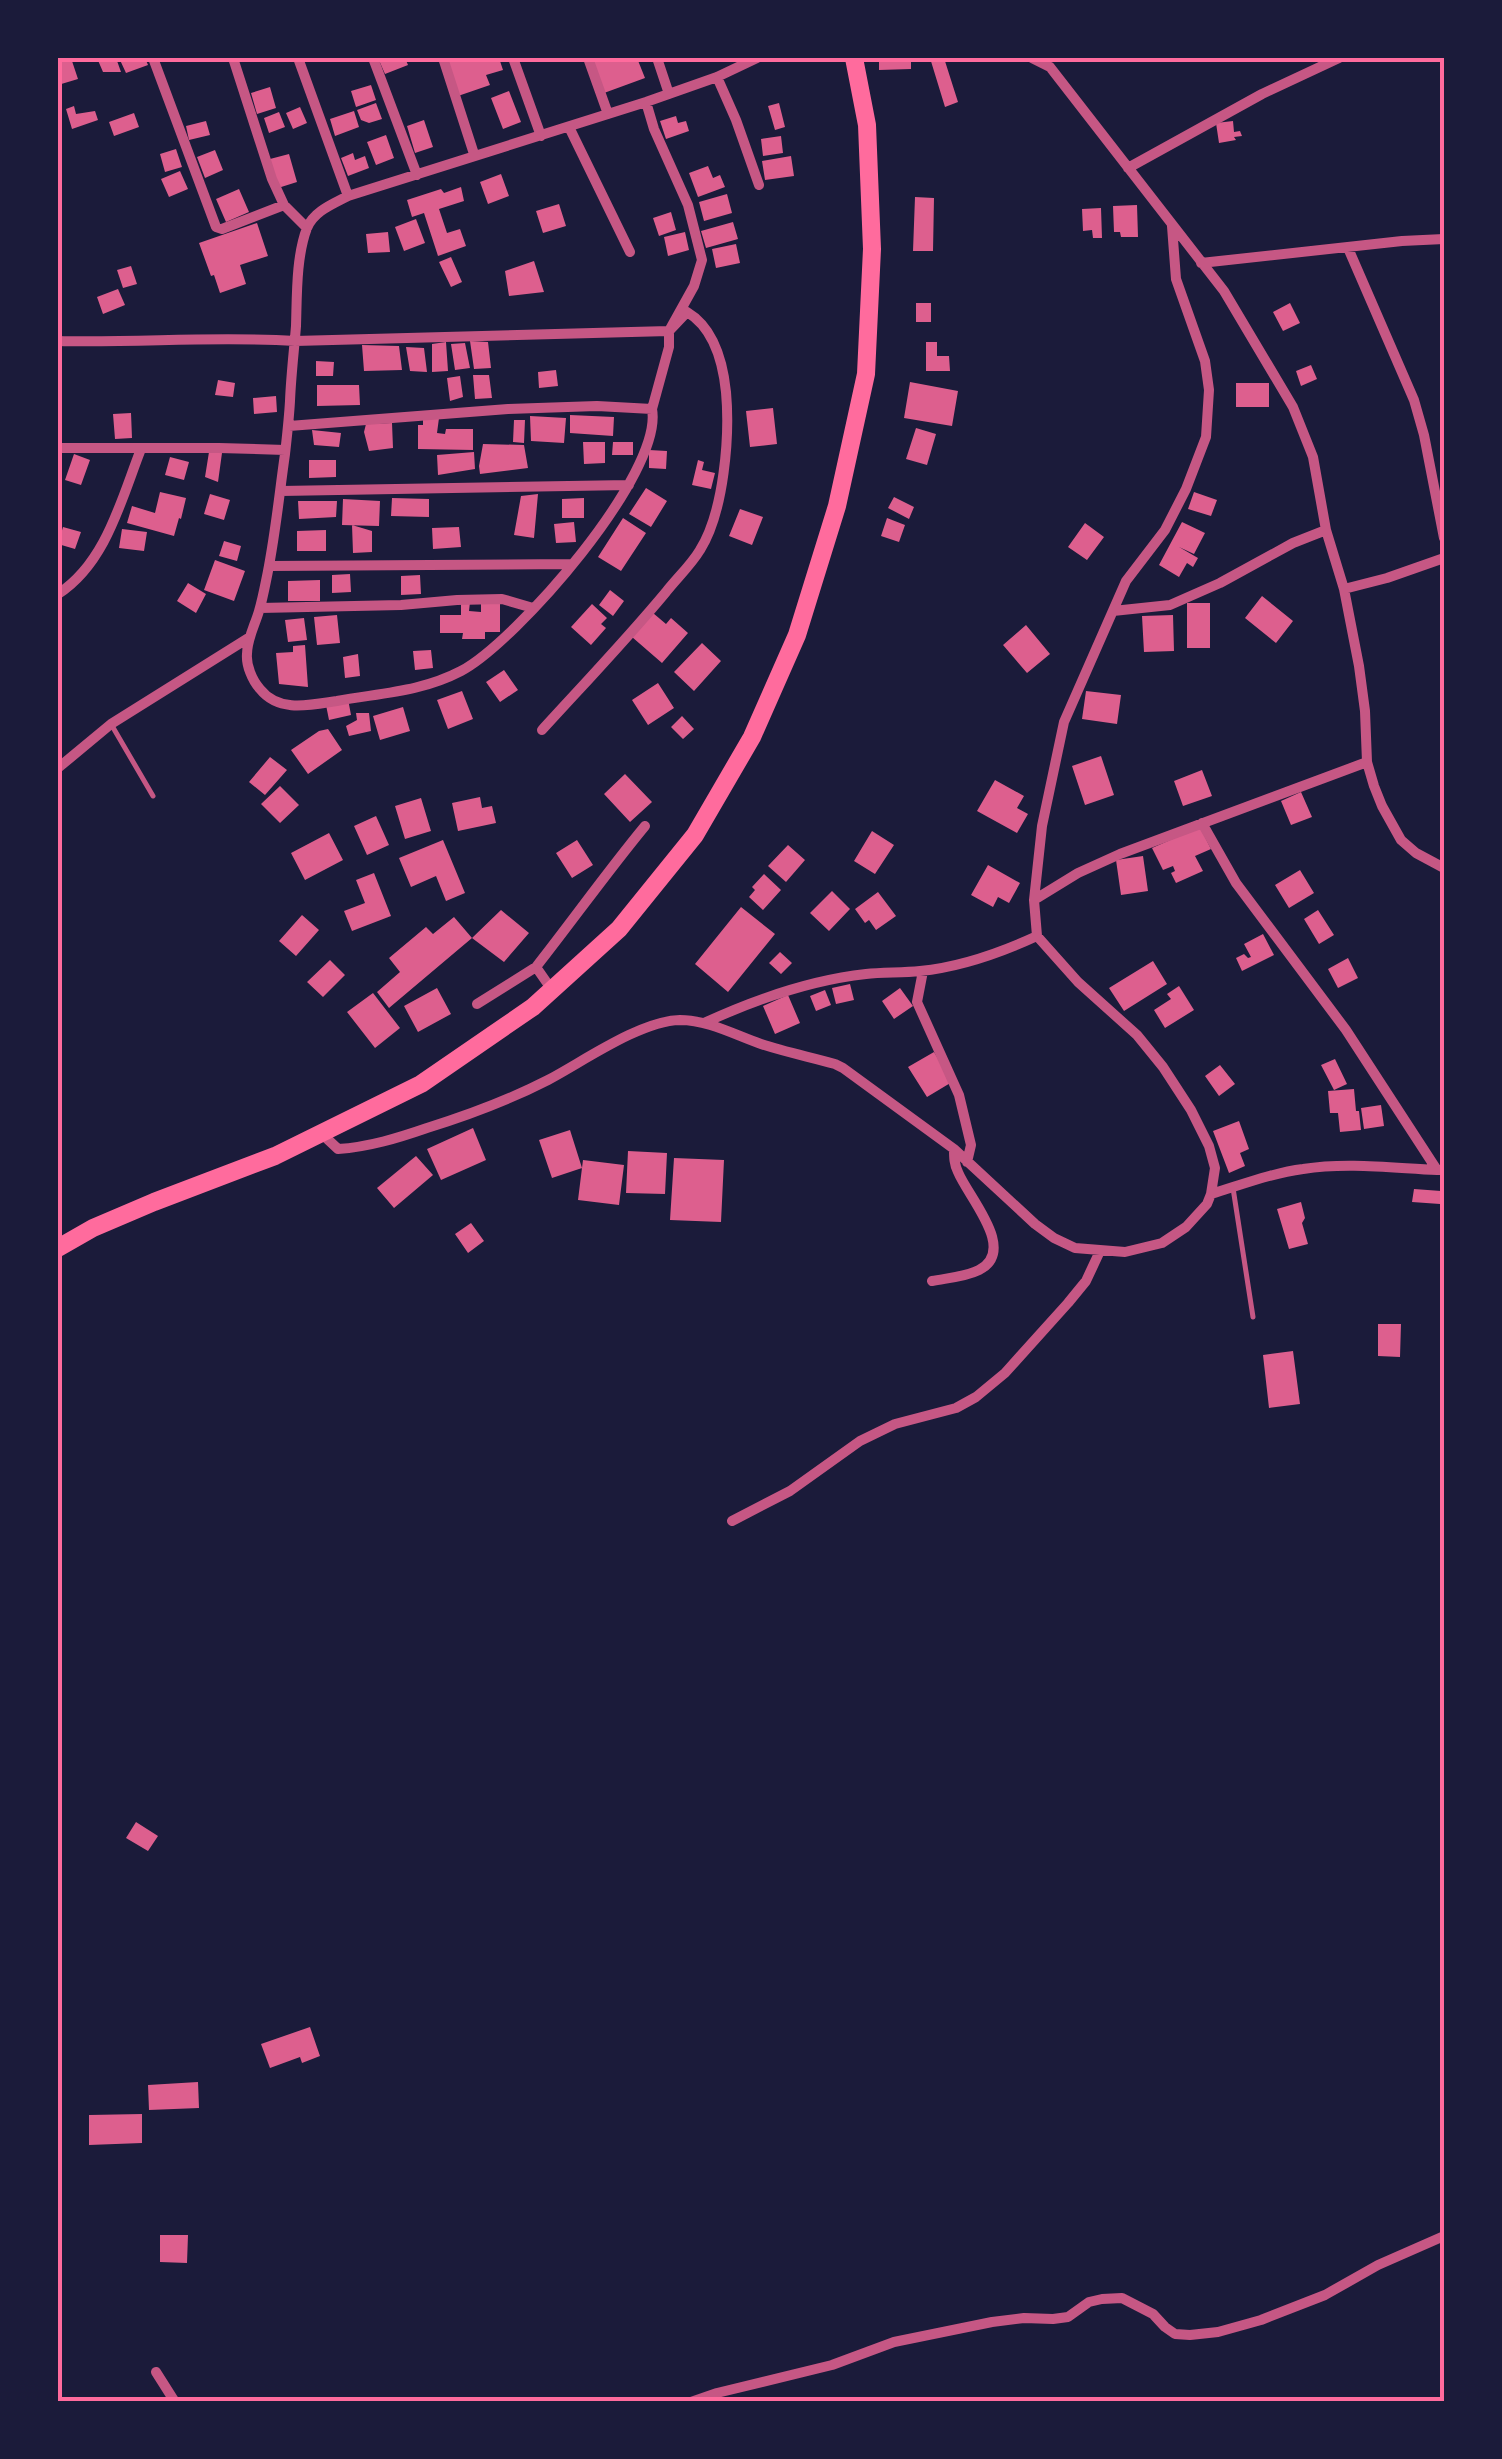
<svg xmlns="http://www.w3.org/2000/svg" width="1502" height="2459" font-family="Montserrat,sans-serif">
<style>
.building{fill:#dd5f8e}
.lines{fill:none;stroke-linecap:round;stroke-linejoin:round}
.service{stroke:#c65784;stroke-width:5}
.minor{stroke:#c65784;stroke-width:10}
.primary{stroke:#ff6b9d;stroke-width:18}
.neatline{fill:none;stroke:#ff6b9d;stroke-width:4}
</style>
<rect width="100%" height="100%" fill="#1b1b3a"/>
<!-- building -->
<path class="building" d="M71,58L78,79L58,85V62Z
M97,58H116L121,72H103Z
M127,58H145L148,65L126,73L120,60Z
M378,58H405L408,65L385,74Z
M445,58H499L503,70L486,75L490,85L458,96Z
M591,58H637L645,78L604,93Z
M879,58H911V69L879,70Z
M930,58H944L958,102L945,107Z
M371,85L376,100L356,107L351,91Z
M270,87L276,108L257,114L251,93Z
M509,91L521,122L503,129L491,98Z
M376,103L382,119L369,123L361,120L357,110Z
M779,103L785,127L775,130L768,106Z
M74,106L76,114L95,111L98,120L72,129L66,109Z
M300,107L307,123L293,129L286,113Z
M354,111L359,127L335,136L330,119Z
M279,112L285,127L269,133L264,118Z
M134,113L139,127L114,136L109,122Z
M676,116L678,123L686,121L689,131L666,139L660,121Z
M424,120L433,147L415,153L407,126Z
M206,121L210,135L189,140L186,126Z
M1233,121L1234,132L1240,131L1242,136L1234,137L1236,140L1219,143L1216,123Z
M386,135L394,158L376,165L367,142Z
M781,136L783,153L763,156L761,139Z
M176,149L182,167L165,172L160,154Z
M215,150L223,170L205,178L197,157Z
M353,153L355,160L365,156L369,168L348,176L341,158Z
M289,154L297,182L278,188L270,159Z
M791,156L794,176L765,180L762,161Z
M708,166L713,178L720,175L725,187L698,197L689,173Z
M180,171L188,189L169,197L161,179Z
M501,174L509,196L488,204L480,182Z
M461,187L464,201L439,209L447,233L460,229L466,246L438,256L424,213L412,217L407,200L441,189L444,193Z
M239,189L249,212L226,222L216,199Z
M727,194L732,213L704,221L699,202Z
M915,197L934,198L933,251H913Z
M559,204L566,226L543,233L536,211Z
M1137,205L1138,237H1121L1120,232H1114L1113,206Z
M1101,208L1102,238H1093L1092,230L1083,231L1082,209Z
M671,212L676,230L659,236L653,218Z
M416,219L425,243L404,251L395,227Z
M733,222L738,239L706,248L701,231Z
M257,223L268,256L240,265L246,284L220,293L214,275L211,276L199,243Z
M388,232L390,252L368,253L366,234Z
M685,232L689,250L668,256L664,237Z
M736,244L740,263L716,268L712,249Z
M451,257L462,282L451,287L439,262Z
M534,261L544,292L509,296L505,271Z
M131,266L137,284L123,288L117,270Z
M118,289L125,305L103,314L97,297Z
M916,303H931V322H916Z
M1290,303L1300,323L1283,331L1273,312Z
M470,341L488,342L491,368L474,369Z
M446,342L448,371L432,372V344Z
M926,342H937V356H949L950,371H926Z
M465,343L470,368L455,370L451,344Z
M362,345L399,346L402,370L364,371Z
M406,347L424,348L427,372L410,371Z
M316,361L334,362L333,376H316Z
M1311,365L1317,379L1301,386L1296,371Z
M556,370L558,386L539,388L538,372Z
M473,375H489L492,398L475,399Z
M460,376L463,397L450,401L447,378Z
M218,380L235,383L233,397L215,395Z
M910,382L958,391L952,426L904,418Z
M1236,383H1269V407H1236Z
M317,385H359L360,405L317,406Z
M276,396L277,412L254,414L253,398Z
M773,408L777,444L750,447L746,411Z
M131,413L132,438L115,439L113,414Z
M570,415L614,417L613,436L570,433Z
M530,416L566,418L564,443L531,441Z
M439,418L437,433L445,434L446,429H473V450L418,449V425H423V419Z
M514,420H525L524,443L513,442Z
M392,423L393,448L369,451L364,432L366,424Z
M916,428L936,434L927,465L906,459Z
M312,430L341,433L339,447L314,445Z
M583,442H605V463L584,464Z
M613,442H633V455H612Z
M483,444L524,445L528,468L480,474L479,466Z
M649,450L667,451L666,469L649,468Z
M209,452L222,453L218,482L205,477Z
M474,452L475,469L438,475L437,455Z
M74,454L90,460L81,485L65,480Z
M170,457L189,462L184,480L165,475Z
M309,460H336V477L309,478Z
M698,460L704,462L702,470L715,473L711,489L692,485Z
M646,488L667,501L651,527L629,514Z
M160,492L186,498L181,519L179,518L174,536L127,523L132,506L155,513Z
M1194,492L1217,500L1211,516L1188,509Z
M210,494L230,500L224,520L204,514Z
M538,494L534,538L514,535L521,496Z
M894,497L914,507L909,519L888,508Z
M392,498L429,499V517L391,516Z
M584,498V518H562V499Z
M343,499L380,501L379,526L342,525Z
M298,501H337L336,517L299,519Z
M740,509L763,517L752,545L729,536Z
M623,518L646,533L621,571L598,557Z
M887,518L905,525L899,542L881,536Z
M574,522L576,542L556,543L554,524Z
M1182,522L1205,533L1194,554L1179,547L1198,558L1193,567L1187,563L1179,577L1159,565Z
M1085,523L1104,537L1087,560L1068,547Z
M352,525L372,531V552L353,553Z
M63,527L81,532L75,549L58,544Z
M459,527L461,547L433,549L432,528Z
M122,529L147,532L144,551L119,548Z
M326,530V551H297V531Z
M224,541L241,546L237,561L219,556Z
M215,560L245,571L234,601L204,590Z
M350,574L351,592L332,593V575Z
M420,575L421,594L401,595V576Z
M320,580V601H288V581Z
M188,583L206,594L196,613L177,601Z
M610,590L624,601L613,616L599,605Z
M1262,596L1293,621L1276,643L1245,618Z
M461,602H470L469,611L481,612V603H500V632H485V639H462L463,633H440V615H461Z
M1187,603H1210V648H1187Z
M592,604L607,618L601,624L606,628L591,645L571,627Z
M653,613L666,624L671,618L688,633L662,663L632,637Z
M337,615L340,643L317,645L314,617Z
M1173,615L1174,651L1144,652L1142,616Z
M304,618L307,640L288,642L285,620Z
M1026,625L1050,654L1027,673L1003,645Z
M702,643L721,661L694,691L674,672Z
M305,645L308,687L279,684L276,653L293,652V646Z
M431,650L433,668L415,670L413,651Z
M358,654L360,676L345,678L343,657Z
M504,670L518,690L500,702L486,682Z
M658,683L674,708L648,725L632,700Z
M462,691L473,719L448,729L437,700Z
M1086,691L1121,695L1117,724L1082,719Z
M348,699L351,715L329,720L326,705Z
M403,707L410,731L380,740L373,716Z
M356,713H369L371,731L349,736L346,726L357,720Z
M682,716L694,729L683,739L671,727Z
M328,729L342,750L308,774L291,750L319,731Z
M1101,756L1114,795L1085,805L1072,766Z
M270,757L287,770L265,795L249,782Z
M1202,770L1212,796L1183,806L1174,781Z
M625,774L652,802L630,822L604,794Z
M995,780L1024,796L1017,808L1028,814L1017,833L977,811Z
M280,786L299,805L280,823L261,804Z
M1301,792L1312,817L1291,825L1281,801Z
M480,797L482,808L492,806L496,823L458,831L452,803Z
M421,798L431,831L405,839L395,806Z
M376,816L389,845L367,855L354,826Z
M1200,827L1211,849L1195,856L1203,871L1176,883L1171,873L1175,871L1173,866L1163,870L1152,848Z
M872,831L894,845L875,874L854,861Z
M329,833L343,860L305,880L291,853Z
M443,840L465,893L446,901L436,876L411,887L399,858Z
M577,840L593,865L572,878L556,853Z
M788,845L805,860L786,882L768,866Z
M1143,856L1148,891L1121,895L1116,860Z
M988,865L1020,883L1009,903L998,897L993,907L971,895Z
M1300,870L1314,893L1289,908L1275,885Z
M374,873L391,916L352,931L344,911L365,903L356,880Z
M764,874L781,890L763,910L749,897L755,890L752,887Z
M832,891L850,909L829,931L810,913Z
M878,892L896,916L876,930L869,920L865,923L855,909Z
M741,907L775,934L728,992L695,964Z
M501,910L529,933L504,962L472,938L389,1008L377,992L400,972L389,958L426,927L433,934L454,917L472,938Z
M1318,910L1334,935L1319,944L1304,919Z
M302,915L319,930L296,956L279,941Z
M1263,934L1274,955L1242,971L1236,958L1244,954L1248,958L1251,957L1244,944Z
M780,952L792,963L781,974L769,963Z
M1348,958L1358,978L1338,988L1328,969Z
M330,960L345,975L323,997L307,982Z
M1153,961L1167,984L1124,1011L1109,988Z
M850,984L854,1000L836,1004L832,988Z
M1179,986L1194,1010L1165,1028L1154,1010L1171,999L1167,994Z
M437,988L451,1014L418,1032L404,1006Z
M900,988L913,1006L894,1019L882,1001Z
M825,990L831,1005L816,1011L810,996Z
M373,993L400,1028L375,1048L347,1012Z
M788,995L800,1023L775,1034L763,1006Z
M934,1052L952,1082L927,1097L908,1067Z
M1335,1059L1347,1084L1334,1090L1321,1065Z
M1220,1065L1235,1084L1219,1096L1205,1076Z
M1354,1089L1356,1111H1359L1361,1130L1340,1132L1338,1113H1330L1328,1091Z
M1381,1105L1384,1126L1364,1129L1361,1108Z
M1239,1121L1249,1149L1240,1153L1245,1166L1229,1173L1213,1131Z
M473,1128L486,1160L441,1180L427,1149Z
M570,1130L582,1168L552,1178L539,1140Z
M628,1151L667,1153L665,1194L626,1193Z
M416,1156L433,1175L394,1208L377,1188Z
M674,1158L724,1160L721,1222L670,1220Z
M583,1160L624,1165L619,1205L578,1200Z
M1414,1189L1441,1191L1440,1204L1412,1202Z
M1301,1202L1305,1218L1302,1223L1308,1244L1289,1249L1277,1209Z
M471,1223L484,1241L468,1253L455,1234Z
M1378,1324H1401L1400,1357L1378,1356Z
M1293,1351L1300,1404L1269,1408L1263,1355Z
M136,1822L158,1836L148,1851L126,1838Z
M310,2027L320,2056L302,2063L300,2057L270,2068L261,2044Z
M198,2082L199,2108L149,2110L148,2085Z
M142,2114V2143L89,2145V2115Z
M160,2235H188L187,2263L160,2262Z"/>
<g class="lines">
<!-- service -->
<path class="service" d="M111,724L153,796
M1233,1188L1253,1317"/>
<!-- minor -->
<path class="minor" d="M153,58L216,227L222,229L284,205
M233,58L272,179L284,205L307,228
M298,58L348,196
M373,58L417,175
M443,58L474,154
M513,58L541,136
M588,58L608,114
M657,58L669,94
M1032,58L1050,67L1224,291L1293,407L1313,457L1326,530L1344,589L1359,666L1365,711L1367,762L1374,786L1382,806L1401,840L1416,853L1444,868
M717,77L736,120L759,185
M569,127L630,252
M1128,168L1262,94L1339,58
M1348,248L1414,400L1424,435L1444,538
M1201,263L1402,241L1444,239
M58,341C137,343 216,336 295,341L669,331L687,312C714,328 723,363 726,392C730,436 724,512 700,550C691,565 677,578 666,592C627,639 584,684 542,730
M652,409C664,473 516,642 461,671C421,692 380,693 337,701C310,705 279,713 260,689C252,680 246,665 247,654C247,639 255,625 259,611C262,601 264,591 266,581C275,539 279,496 285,454C287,436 289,419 290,401C291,376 294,351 296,326C297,296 296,257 307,228C314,211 333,204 348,196L646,102L717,77L757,58
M289,426L508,409L597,406L652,409L669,347V331L694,286L702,260L688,205L654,129L646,102
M58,448H219L285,450
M281,491L629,485
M269,566L572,564
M1344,589L1387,578L1444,558
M58,594C106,563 121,500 141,449
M260,608L401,605L457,600L502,599L533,608
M1113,611L1170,605L1220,583L1293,543L1326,530
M58,768L111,724L250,637
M1202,823L1236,883L1346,1030L1437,1170H1444
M1034,900L1078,873L1120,854L1367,762
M923,971L917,1002L959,1095L971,1145L967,1162
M552,990L536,967C573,920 607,872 645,826
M477,1004L536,967
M704,1023C754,1000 811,980 866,974C883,972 902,973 920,971C961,967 1000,953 1037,936
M322,1134L338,1149C369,1147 398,1138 427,1128C469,1115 509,1100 548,1080C584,1061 640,1021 680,1020C708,1020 735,1035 761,1044C785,1052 810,1057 835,1064L843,1068L954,1149L1035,1224L1054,1238L1075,1248L1125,1252L1162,1243L1186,1227L1207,1204L1211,1194L1215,1168L1209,1146L1191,1110L1163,1067L1137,1035L1078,982L1037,936L1034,900L1042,826L1064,722L1126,581L1165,530L1186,489L1206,437L1209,390L1205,361L1176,279L1172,226
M1211,1194C1241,1185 1272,1173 1303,1169C1346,1162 1393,1168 1437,1170
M932,1281C947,1278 965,1277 979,1270C1018,1250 968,1197 958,1172C954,1164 954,1157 954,1149
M732,1521L790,1491L860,1441L895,1424L956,1408L976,1397L1005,1373L1068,1303L1086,1281L1100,1251
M156,2372L175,2402
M691,2402L717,2393L832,2365L894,2342L992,2322L1024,2318L1053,2319L1068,2317L1089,2302L1102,2299L1122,2298L1153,2314L1165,2327L1175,2334L1190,2335L1218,2332L1261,2320L1325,2295L1378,2265L1444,2236"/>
<!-- primary -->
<path class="primary" d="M58,1248L93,1228L154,1202L275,1156L421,1084L533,1007L619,929L695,835L752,737L797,635L837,506L866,374L872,249L867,125L854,58"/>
</g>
<!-- border -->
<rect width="1502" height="2459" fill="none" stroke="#1b1b3a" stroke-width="120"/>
<rect x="60" y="60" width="1382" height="2339" class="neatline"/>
</svg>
